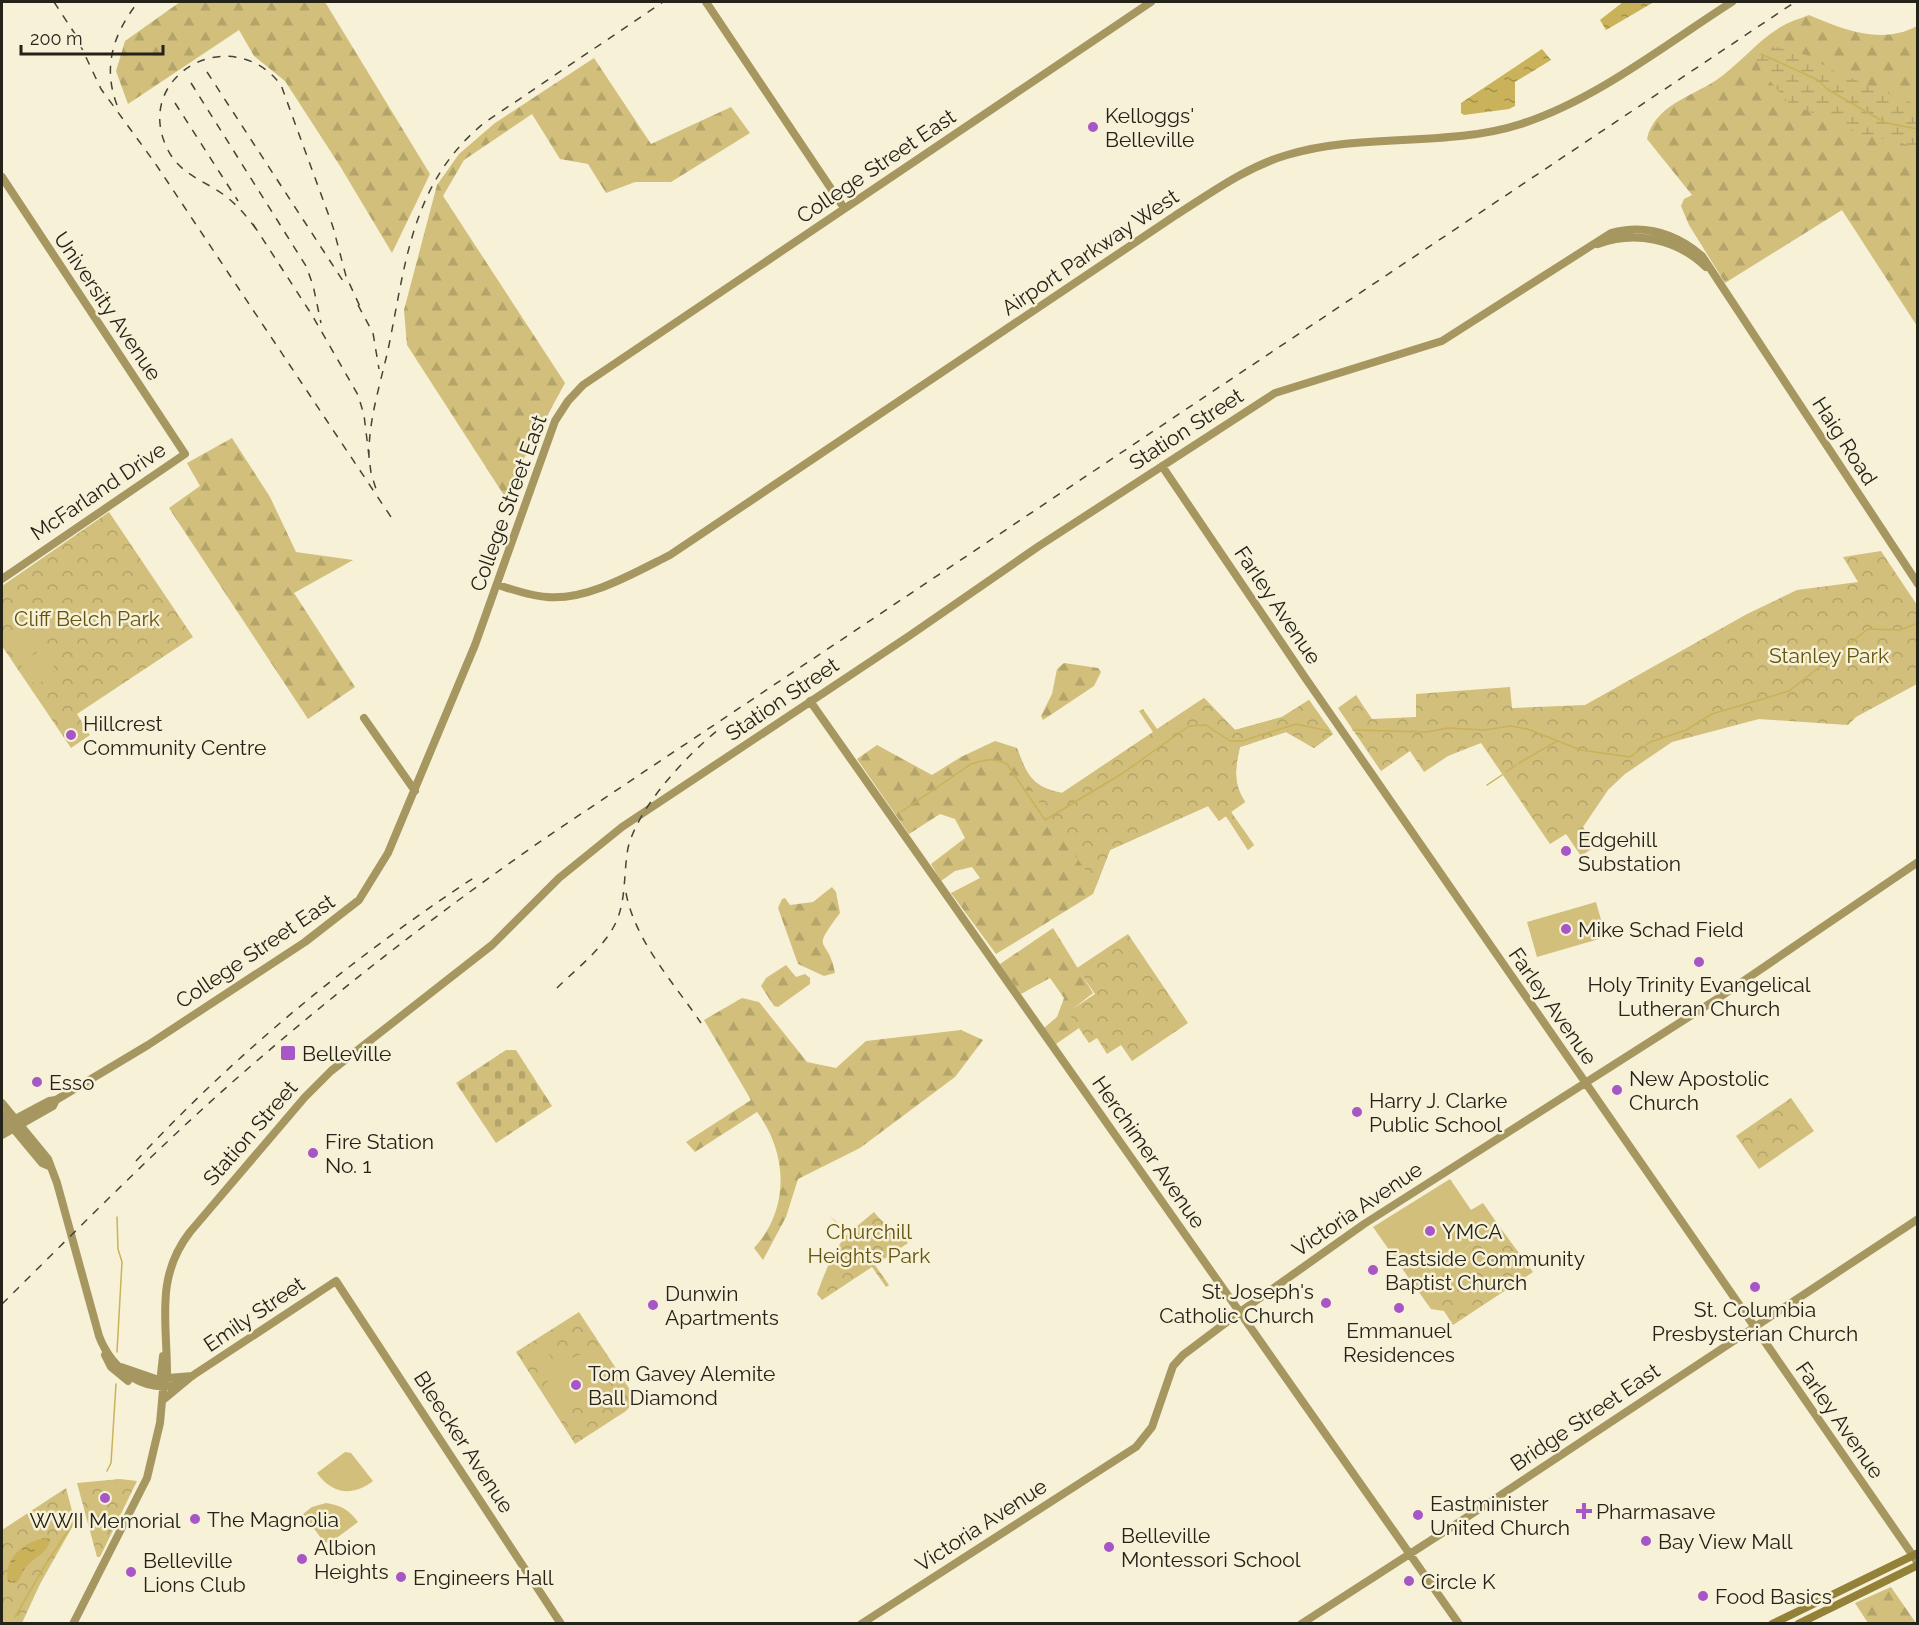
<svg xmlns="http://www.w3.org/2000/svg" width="1919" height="1625" font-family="Raleway,sans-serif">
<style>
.forest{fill:url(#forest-firs)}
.wetland{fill:url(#wetland-marsh)}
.cemetery{fill:url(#cemetery-stones)}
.park{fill:url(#park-crowns)}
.pitch{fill:#d1bf7b}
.water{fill:url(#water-ripples)}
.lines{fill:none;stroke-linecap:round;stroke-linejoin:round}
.stream{stroke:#c9b259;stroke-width:1.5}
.secondary{stroke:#a5975f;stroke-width:8}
.primary{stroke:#948138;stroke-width:8}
.rail{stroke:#464337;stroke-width:1.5;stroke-dasharray:8 8;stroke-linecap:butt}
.poi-dot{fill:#a756c6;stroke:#f7f1d8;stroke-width:2}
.labels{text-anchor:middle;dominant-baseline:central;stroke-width:5;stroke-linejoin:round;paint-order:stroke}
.poi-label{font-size:21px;fill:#242219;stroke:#f7f1d8;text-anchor:start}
.street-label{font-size:21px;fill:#242219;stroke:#f7f1d8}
.park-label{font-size:21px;fill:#63540f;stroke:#f7f1d8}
</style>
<defs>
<pattern id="forest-firs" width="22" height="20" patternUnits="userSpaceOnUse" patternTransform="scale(1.5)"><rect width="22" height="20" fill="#d1bf7b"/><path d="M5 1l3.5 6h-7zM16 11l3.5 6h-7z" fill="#b3a46a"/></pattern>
<pattern id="wetland-marsh" width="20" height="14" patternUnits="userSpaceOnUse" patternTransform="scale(1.5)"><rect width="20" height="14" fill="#d1bf7b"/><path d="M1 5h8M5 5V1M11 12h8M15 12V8" fill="none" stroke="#b3a46a"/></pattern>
<pattern id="cemetery-stones" width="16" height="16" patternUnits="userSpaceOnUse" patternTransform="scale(1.5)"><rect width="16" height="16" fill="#d1bf7b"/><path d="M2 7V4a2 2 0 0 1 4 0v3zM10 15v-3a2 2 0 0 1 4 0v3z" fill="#b3a46a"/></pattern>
<pattern id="park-crowns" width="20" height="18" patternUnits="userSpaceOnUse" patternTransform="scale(1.5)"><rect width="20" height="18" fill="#d1bf7b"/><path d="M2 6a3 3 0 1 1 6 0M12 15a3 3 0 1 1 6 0" fill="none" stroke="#b3a46a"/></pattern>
<pattern id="water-ripples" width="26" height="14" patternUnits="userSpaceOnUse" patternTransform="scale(1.5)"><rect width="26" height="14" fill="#c9b259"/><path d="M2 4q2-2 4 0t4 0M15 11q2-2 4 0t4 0" fill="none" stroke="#a39049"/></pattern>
</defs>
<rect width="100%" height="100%" fill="#f7f1d8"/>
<!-- forest -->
<path class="forest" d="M180,2H325L430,174L392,253L340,166L285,81L254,56L239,30L128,104L116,71L125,41Z
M1809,15C1844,30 1882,45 1917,26V326L1842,210L1725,283L1689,225L1681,206L1684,199L1692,195L1647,139C1654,106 1692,96 1715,81C1738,66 1756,42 1779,28C1788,22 1799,19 1809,15Z
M594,58L651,144L731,107L750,133L671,182H635L606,193L588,164L560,159L532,114L464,160L443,196L565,383L515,475L509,503L407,345L404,310L437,185L459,154L495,123Z
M232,438L270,497L296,552L353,560L294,593L355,687L308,719L169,508L200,486L187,463Z
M1064,663L1098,668L1101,672L1094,686L1043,720L1041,716L1052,694L1057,669Z
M1204,698L1235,730L1282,717L1309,700L1333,734L1314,748L1286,732L1240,747C1235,768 1233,783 1245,802L1231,812L1254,845L1248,850L1226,816L1219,821L1208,806L1110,850L1093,894L996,954L951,893L980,878L972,867L955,871L941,881L931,864L965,838L955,819L940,814L909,834L857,759L877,745L932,775L961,757L995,741L1017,748C1027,775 1032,787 1062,793Z
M832,887L836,892L840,913C809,955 828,934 835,973L824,976L798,964L778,908L782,899L785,898L790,905L813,902Z
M1053,928L1093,993L1069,1012L1079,1028L1056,1044L1044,1028L1057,1017L1064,998L1050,978L1021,994L1000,964Z
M786,965L796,977L805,974L810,978V984L778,1007L774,1006L761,986L766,978Z
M742,998L759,1002L807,1062L836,1068L866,1041L961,1030L983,1040L955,1077L860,1148L798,1179L786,1217L763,1260L754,1248C790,1209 788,1153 757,1112L695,1152L686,1142L751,1100L704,1020Z
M1891,1587L1916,1623H1868L1855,1603Z"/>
<!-- wetland -->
<path class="wetland" d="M1778,47L1806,55L1834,71L1917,105V149L1899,142L1867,136L1789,103L1761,71L1756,59L1761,54Z"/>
<!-- cemetery -->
<path class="cemetery" d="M506,1050H516L552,1106L496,1143L456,1083Z"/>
<!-- park -->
<path class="park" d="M109,512L193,637L77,714L90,735L71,748L2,646V586Z
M1881,551L1917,605V684L1856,717L1848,725L1759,719L1672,742L1625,774L1608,790L1583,827L1596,846L1581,856L1566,834L1550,844L1481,743L1448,756L1424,772L1410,751L1381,771L1338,708L1356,695L1372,719L1416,717V694L1510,687L1512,708L1585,705L1747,614L1797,590L1858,582L1843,557Z
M1204,698L1235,730L1282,717L1309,700L1333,734L1314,748L1286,732L1240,747C1235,768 1233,783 1245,802L1231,812L1254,845L1248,850L1226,816L1219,821L1208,806L1110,850L1096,886L1007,755L1017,748C1027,775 1032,787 1062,793L1153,732L1139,711L1143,709L1157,729Z
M1128,934L1188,1023L1132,1061L1121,1045L1107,1054L1097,1038L1089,1043L1068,1012L1095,994L1077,968Z
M1791,1098L1814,1131L1759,1169L1736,1136Z
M874,1212C884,1226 899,1230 908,1243L875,1265L889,1285L886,1287L872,1267L822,1300L817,1294C825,1272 833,1251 848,1233L828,1215L850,1232Z
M1499,1226L1533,1272L1453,1325L1444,1311L1431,1309L1413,1284Z
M579,1312L636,1399L626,1411L575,1444L516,1352Z
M120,1479L137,1481L100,1557H97L77,1483Z
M66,1488L75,1522L40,1584L22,1623L2,1624V1530Z"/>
<!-- pitch -->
<path class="pitch" d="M24,623L40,645L18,661L2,639Z
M42,649L57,671L35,686L20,664Z
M1596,902L1606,937L1537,957L1527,922Z
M1450,1179L1471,1210L1483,1203L1499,1226L1413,1284L1373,1227Z
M1435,1272L1450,1293L1434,1303L1420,1282Z
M541,1341L554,1362L541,1370L528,1349Z
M593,1351L604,1352L612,1365L601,1409L597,1411L551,1400L544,1389C552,1369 572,1354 593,1351Z
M345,1452L351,1453L373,1481C352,1497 332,1494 317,1473Z
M326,1503C341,1505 349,1510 358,1522L330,1543L324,1542L303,1514L312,1507Z"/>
<!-- water -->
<path class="water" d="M1623,2H1654L1606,30L1600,20Z
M1542,49L1551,60L1515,82V106L1509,109L1464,115L1461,113V103Z
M45,1538L50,1539C49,1552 35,1557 27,1566C22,1571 22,1578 16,1583L8,1582C3,1558 24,1542 45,1538Z"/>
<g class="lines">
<!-- stream -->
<path class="stream" d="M1761,54L1818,80L1827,89L1886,123L1918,129
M1353,730L1427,732L1448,728L1484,730L1511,726L1527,729L1581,750L1630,757L1650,742L1686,730L1712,714L1789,691L1868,629L1900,630L1918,623
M1519,763L1557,741
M1506,772L1516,765
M1487,785L1502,775
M901,812L971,764C985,760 994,757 1007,764L1045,820L1123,773L1189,726L1206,725L1230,741H1242L1296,724L1329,731
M117,1217L118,1249L122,1262L117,1352
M107,1471L111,1463L116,1384
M15,1617L44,1567L74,1522"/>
<!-- secondary -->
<path class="secondary" d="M706,2L844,208
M2,177L185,454L2,579
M1598,244C1635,230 1677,239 1706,267
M1162,466L1304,676L1918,1563
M498,585C514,590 531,596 547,597C587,601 636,572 670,555L1176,215C1211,193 1246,167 1287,155C1361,132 1447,148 1521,124C1596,100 1666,44 1732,2
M810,701L1459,1624
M364,718L415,791
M2,1103L48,1159L57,1183L99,1336C112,1370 144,1394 181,1384
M2,1115L42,1163L49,1166
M2,1126L49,1101L56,1100L148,1045L305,942L359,900L388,853L475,645L555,421L568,401L583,385L1151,2
M2,1135L53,1106L56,1100
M105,1355L111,1367L128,1381
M163,1356L161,1374L164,1379
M121,1367L156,1379L192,1376
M163,1400L192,1376L336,1281L561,1624
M73,1624L147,1478L160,1423L164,1379L167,1373C167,1321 155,1277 190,1232L305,1097L331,1071L492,945L559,878L622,827L909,636L1039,546L1275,393L1442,341L1611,233C1645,224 1675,233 1702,256L1918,584
M861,1624L1136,1447L1152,1427L1173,1366L1183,1355L1240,1312L1364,1224L1720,997L1918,862
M1301,1624L1481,1508L1918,1219"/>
<!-- primary -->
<path class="primary" d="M1772,1624L1918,1553
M1798,1624L1918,1565"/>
<!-- rail -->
<path class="rail" d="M54,2L75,34L101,89L155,163L395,523
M207,72L345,284
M191,83L306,266L313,285L321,323
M175,103L238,201
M117,105C102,66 114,33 138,2
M253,224L312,315L358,395L364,415L371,473L376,489
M256,229C248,218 239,207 228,198C206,180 179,176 166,146C134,74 232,21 281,85L333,227L346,276L362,311
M358,305L373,333L379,369
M369,458C368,422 380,385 388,350C406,263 411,183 484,123L663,2
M626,893C635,941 674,983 701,1023
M557,988C575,970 600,951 613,928C627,904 623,875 628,848C638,807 686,756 718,730
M136,1161C236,1053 352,958 475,877
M2,1304C81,1226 160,1145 244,1072C344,985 448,905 557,830L1795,2"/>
</g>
<!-- markers -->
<g class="poi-dot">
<circle cx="1093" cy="127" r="6"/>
<circle cx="71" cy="735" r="6"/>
<circle cx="1566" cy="851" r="6"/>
<circle cx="1566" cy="929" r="6"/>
<circle cx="1699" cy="962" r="6"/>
<rect x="280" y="1045" width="16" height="16" rx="3"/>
<circle cx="37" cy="1082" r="6"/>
<circle cx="1617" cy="1090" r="6"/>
<circle cx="1357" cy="1112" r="6"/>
<circle cx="313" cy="1153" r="6"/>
<circle cx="1430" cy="1231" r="6"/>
<circle cx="1373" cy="1270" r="6"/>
<circle cx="1755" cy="1287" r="6"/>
<circle cx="1326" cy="1303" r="6"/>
<circle cx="653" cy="1305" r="6"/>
<circle cx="1399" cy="1308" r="6"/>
<circle cx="576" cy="1385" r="6"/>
<circle cx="105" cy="1498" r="6"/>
<path d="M1581 1502h6v6h6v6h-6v6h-6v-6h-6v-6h6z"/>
<circle cx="1418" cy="1515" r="6"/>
<circle cx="195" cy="1519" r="6"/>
<circle cx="1646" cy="1541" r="6"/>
<circle cx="1109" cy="1547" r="6"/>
<circle cx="302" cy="1559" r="6"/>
<circle cx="131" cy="1572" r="6"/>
<circle cx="401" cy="1577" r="6"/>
<circle cx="1409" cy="1581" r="6"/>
<circle cx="1703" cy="1596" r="6"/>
</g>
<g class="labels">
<!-- poi labels -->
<g class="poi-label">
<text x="1105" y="115">Kelloggs'<tspan x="1105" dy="24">Belleville</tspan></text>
<text x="83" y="723">Hillcrest<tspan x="83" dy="24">Community Centre</tspan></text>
<text x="1578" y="839">Edgehill<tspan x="1578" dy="24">Substation</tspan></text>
<text x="1578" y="929">Mike Schad Field</text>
<text x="1699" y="984" text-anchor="middle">Holy Trinity Evangelical<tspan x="1699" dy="24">Lutheran Church</tspan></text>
<text x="302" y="1053">Belleville</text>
<text x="1629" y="1078">New Apostolic<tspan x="1629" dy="24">Church</tspan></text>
<text x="49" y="1082">Esso</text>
<text x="1369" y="1100">Harry J. Clarke<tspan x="1369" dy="24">Public School</tspan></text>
<text x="325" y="1141">Fire Station<tspan x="325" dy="24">No. 1</tspan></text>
<text x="1442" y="1231">YMCA</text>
<text x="1385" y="1258">Eastside Community<tspan x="1385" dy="24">Baptist Church</tspan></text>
<text x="1314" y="1291" text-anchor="end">St. Joseph's<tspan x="1314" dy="24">Catholic Church</tspan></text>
<text x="665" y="1293">Dunwin<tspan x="665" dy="24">Apartments</tspan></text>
<text x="1755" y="1309" text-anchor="middle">St. Columbia<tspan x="1755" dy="24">Presbysterian Church</tspan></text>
<text x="1399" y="1330" text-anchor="middle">Emmanuel<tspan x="1399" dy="24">Residences</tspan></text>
<text x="588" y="1373">Tom Gavey Alemite<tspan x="588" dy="24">Ball Diamond</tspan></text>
<text x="1430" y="1503">Eastminister<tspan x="1430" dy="24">United Church</tspan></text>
<text x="1596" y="1511">Pharmasave</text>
<text x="207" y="1519">The Magnolia</text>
<text x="105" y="1520" text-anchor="middle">WWII Memorial</text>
<text x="1121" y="1535">Belleville<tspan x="1121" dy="24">Montessori School</tspan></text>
<text x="1658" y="1541">Bay View Mall</text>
<text x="314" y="1547">Albion<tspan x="314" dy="24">Heights</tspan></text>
<text x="143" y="1560">Belleville<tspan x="143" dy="24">Lions Club</tspan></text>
<text x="413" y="1577">Engineers Hall</text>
<text x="1421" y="1581">Circle K</text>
<text x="1715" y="1596">Food Basics</text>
</g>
<!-- street labels -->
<g class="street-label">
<text transform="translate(876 166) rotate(-34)">College Street East</text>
<text transform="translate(1090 252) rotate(-34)">Airport Parkway West</text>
<text transform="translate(108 306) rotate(56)">University Avenue</text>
<text transform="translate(1186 429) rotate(-33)">Station Street</text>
<text transform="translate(1845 441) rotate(57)">Haig Road</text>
<text transform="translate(98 491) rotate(-34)">McFarland Drive</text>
<text transform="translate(508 503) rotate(-70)">College Street East</text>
<text transform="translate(1278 605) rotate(56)">Farley Avenue</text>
<text transform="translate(782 699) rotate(-34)">Station Street</text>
<text transform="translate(255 951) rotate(-34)">College Street East</text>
<text transform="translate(1553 1006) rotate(55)">Farley Avenue</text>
<text transform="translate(250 1133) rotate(-49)">Station Street</text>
<text transform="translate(1149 1152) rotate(55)">Herchimer Avenue</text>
<text transform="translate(1357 1209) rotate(-34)">Victoria Avenue</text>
<text transform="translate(254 1314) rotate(-34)">Emily Street</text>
<text transform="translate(1585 1417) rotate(-34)">Bridge Street East</text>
<text transform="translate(1840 1420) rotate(55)">Farley Avenue</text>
<text transform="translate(464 1442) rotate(57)">Bleecker Avenue</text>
<text transform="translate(981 1525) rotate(-33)">Victoria Avenue</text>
</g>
<!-- park labels -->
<g class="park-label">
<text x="87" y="618">Cliff Belch Park</text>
<text x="1829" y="655">Stanley Park</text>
<text x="869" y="1231">Churchill<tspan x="869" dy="24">Heights Park</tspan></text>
</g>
</g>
<!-- border -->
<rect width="1919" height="1625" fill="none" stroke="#242219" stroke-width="6"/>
<!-- scale -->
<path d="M21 45v9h142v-9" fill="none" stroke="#242219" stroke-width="3"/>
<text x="30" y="45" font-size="18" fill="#242219" stroke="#f7f1d8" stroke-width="4.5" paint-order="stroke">200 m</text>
</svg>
